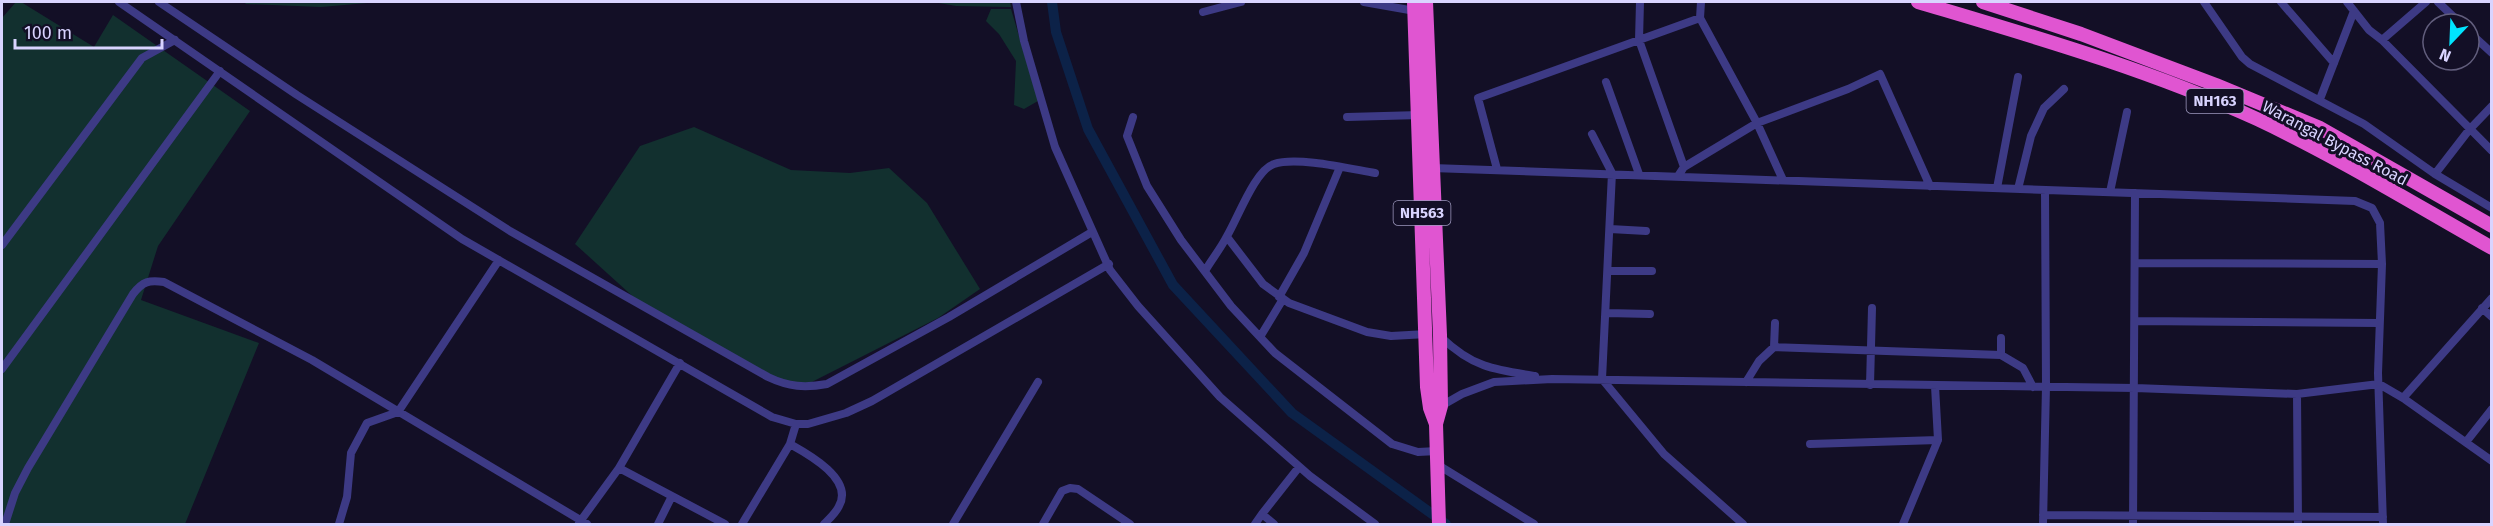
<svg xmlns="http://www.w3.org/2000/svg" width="2493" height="526" font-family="'Fira Sans',sans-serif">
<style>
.green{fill:#12302f}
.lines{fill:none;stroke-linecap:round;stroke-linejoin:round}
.canal{stroke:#0c2248;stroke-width:10}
.minor{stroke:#3d3a85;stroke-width:8}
.trunk{stroke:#e055d1;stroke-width:14}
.labels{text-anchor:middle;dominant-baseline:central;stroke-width:6;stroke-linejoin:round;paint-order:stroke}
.shield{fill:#130f26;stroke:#9e99be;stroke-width:1.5}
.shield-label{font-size:15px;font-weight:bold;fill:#d9d4ff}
.street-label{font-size:16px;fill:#d9d4ff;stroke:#130f26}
</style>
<rect width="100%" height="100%" fill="#130f26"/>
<!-- green -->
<path class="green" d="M16,2H21L94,47L113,15L250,111L158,246L141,300L259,343L185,524H2V18Z
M247,2H379L321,7L245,4Z
M933,2H1010L1011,7L956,6Z
M991,9H1011L1038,101L1024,109L1014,105L1016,61L999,34L986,21Z
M694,127L791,170L850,173L889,168L927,203L980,289L938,318L798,389L650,312L575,244L640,146Z"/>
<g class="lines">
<!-- canal -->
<path class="canal" d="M1052,2L1056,32L1088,129L1173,285L1292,413L1446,524"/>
<!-- minor -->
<path class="minor" d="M119,2L462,239L772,417L796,424H808L846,413L872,401L1109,264
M159,2L297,95L510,231L768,377C789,387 805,388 827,384L949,317L1092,232
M1016,2L1024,41L1055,147L1110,270L1138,306L1220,397L1310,476L1375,524
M1364,2L1415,11
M1640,2L1639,40L1684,167
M1701,2L1700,18L1757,123L1783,180
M2204,2L2242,57L2250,64L2364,124L2435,174L2492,208
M2281,2L2334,63
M2347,2L2369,30L2382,40L2492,151
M2438,2L2461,24
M1203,12L1241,2
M2469,32L2492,53
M2382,40L2426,2
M1606,82L1639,174
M2320,99L2354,11
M1133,117L1127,136L1147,186L1181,240L1231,306L1275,353L1392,444L1418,452L1437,451
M1347,117L1420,115
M1592,134L1612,173L1602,379L1664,454L1743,524
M1432,168L2355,201L2372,208L2380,223L2382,264L2378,373L2383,524
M1497,169L1478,98L1700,18
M2435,174L2469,130L2492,106
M1678,176L1684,167L1757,123L1848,89L1880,74L1930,186
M1997,188L2018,77
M2018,189L2031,136L2044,108L2064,89
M2110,192L2127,112
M1610,229L1646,231
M1227,237L1263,284L1289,303L1367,332L1391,336L1427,334
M2,245L142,58L175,40
M2136,263L2382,264
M1205,271C1212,259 1221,248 1227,236C1238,218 1255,170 1274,164C1297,156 1351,169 1375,173
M1608,271H1652
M1279,297L1304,253L1340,167
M2482,308L2492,317
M1607,313L1650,314
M2136,321L2379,323
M1260,337L1283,299
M1441,337C1472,367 1494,370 1535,376
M1774,347L1775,323
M2001,355V338
M680,363L619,468L725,524
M2,369L220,71
M1746,382L1759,361L1774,347L2001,355L2023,368L2033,387
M1870,385L1872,308
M2297,394L2298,524
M2403,398L2492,298
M1441,406L1462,394L1494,382L1552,379L2135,388L2297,394L2379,384L2403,398L2492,461
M2466,442L2492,409
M790,444C808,454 854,479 839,506C836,513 829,519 824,524
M1810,444L1938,440
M1438,465L1534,524
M1262,514L1299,467
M2043,515L2383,517
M579,523L619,468
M5,524L15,493L28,468L133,294C143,281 149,280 164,282L312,360L587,524
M339,524L347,497L351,453L367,423L398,412L499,260
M658,524L672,496
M742,524L790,444L796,424
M953,524L1038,382
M1043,524L1062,491L1070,488L1078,489L1130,524
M1255,524L1262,514L1274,524
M1903,524L1938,440L1935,386
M2043,524L2046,386L2045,190
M2133,524L2135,193"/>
<!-- trunk -->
<path class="trunk" d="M1414,2L1427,387L1430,408L1436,424
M1426,2L1440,335L1441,406L1436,424L1439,524
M1918,2C2032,36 2148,69 2257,119C2338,157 2414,204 2492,248
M1983,2L2081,34L2216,85L2320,128L2492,226"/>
</g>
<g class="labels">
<!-- shield labels -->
<g class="shield">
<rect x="2186.5" y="89" width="57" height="24" rx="4.5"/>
<rect x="1393.5" y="201" width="57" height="24" rx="4.5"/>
</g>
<g class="shield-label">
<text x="2215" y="101">NH163</text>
<text x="1422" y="213">NH563</text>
</g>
<!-- street labels -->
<g class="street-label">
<text transform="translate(2335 143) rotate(28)">Warangal Bypass Road</text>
</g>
</g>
<!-- border -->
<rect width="2493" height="526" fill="none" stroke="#d9d4ff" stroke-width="6"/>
<!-- north arrow -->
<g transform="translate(2451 42) rotate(203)"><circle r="28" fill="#130f26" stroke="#625e7d" stroke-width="1.5"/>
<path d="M0-4.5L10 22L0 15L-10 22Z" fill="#00e5ff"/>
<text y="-9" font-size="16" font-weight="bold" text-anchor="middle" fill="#d9d4ff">N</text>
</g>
<!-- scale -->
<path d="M15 39v9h147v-9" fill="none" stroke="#d9d4ff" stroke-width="3"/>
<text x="24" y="39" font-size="18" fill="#d9d4ff" stroke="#130f26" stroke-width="4.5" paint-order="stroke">100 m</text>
</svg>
